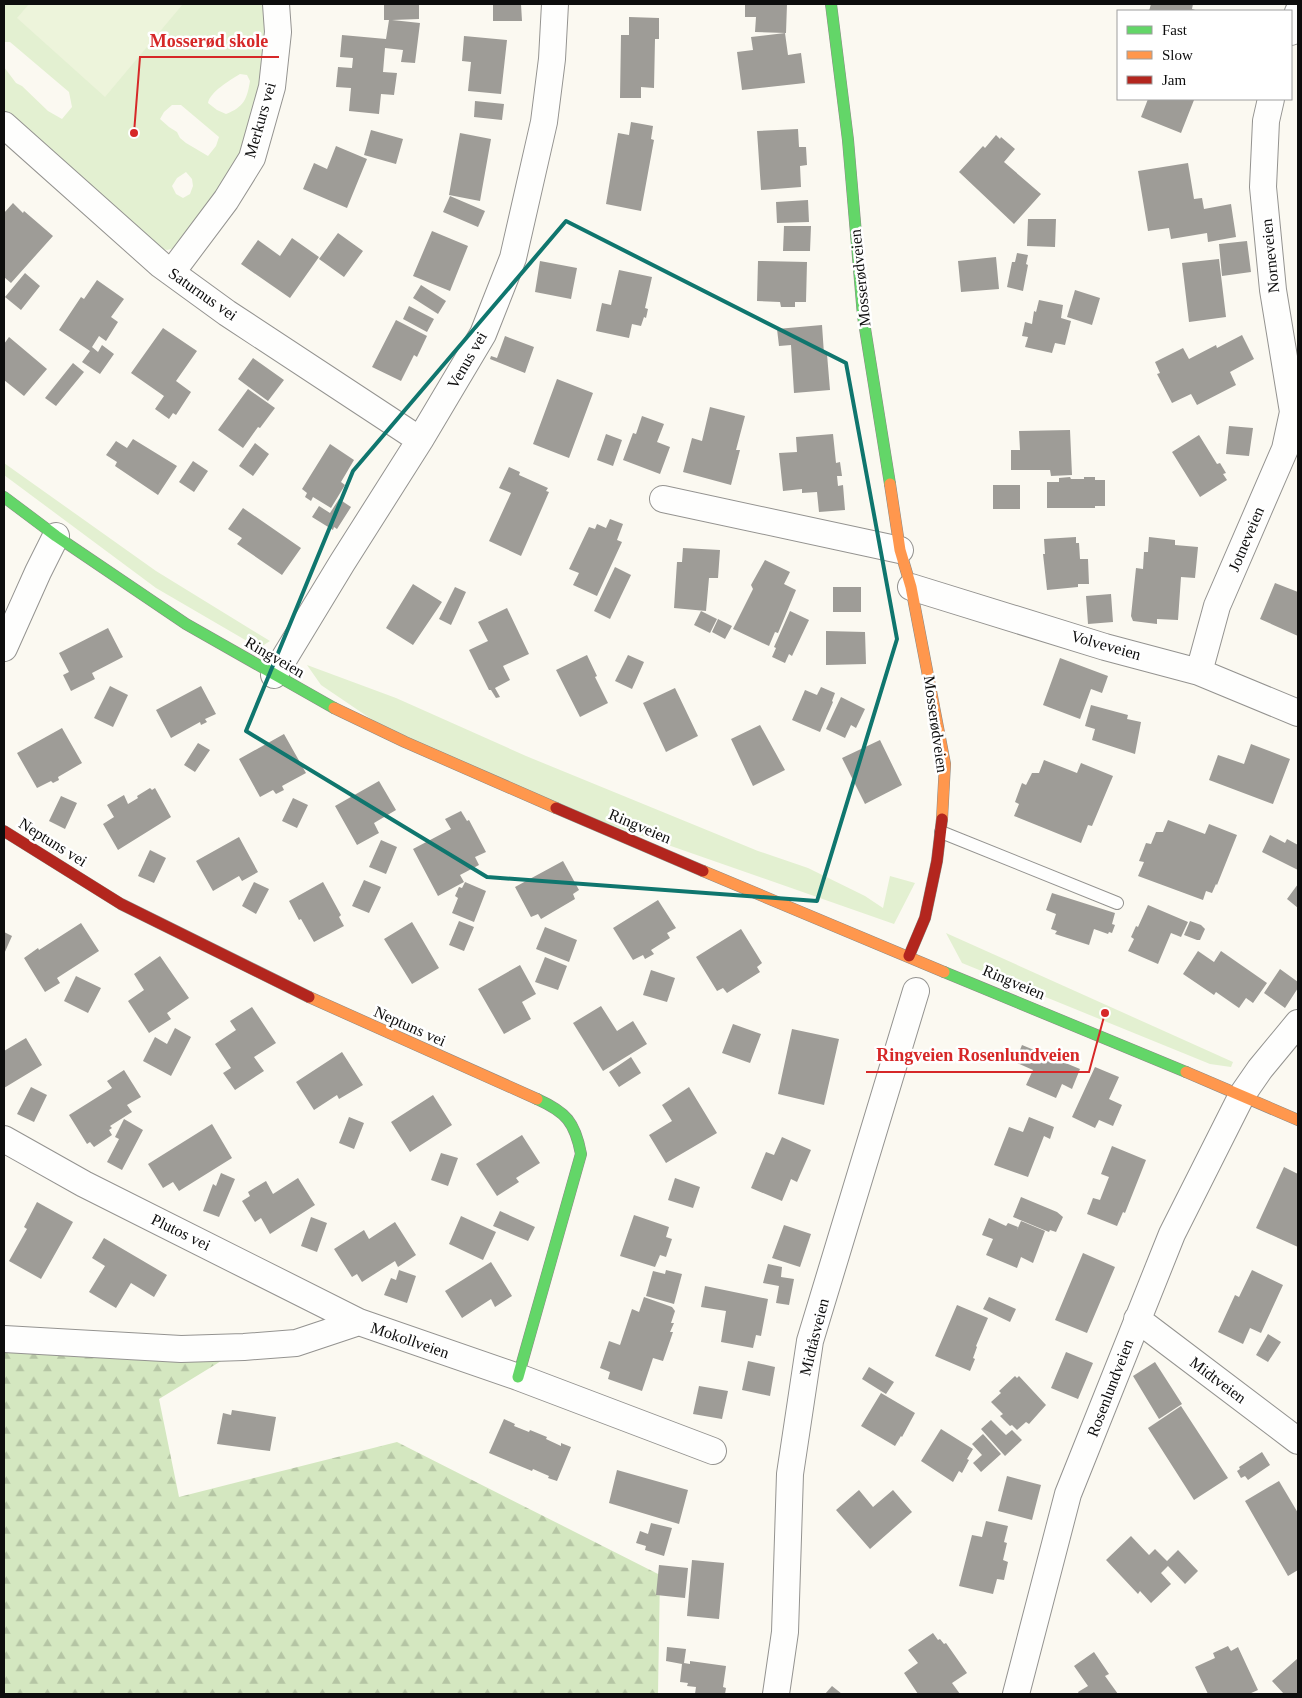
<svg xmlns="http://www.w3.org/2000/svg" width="1302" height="1698" font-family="Georgia,serif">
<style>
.grass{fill:#e3f0d1;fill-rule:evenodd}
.forest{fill:url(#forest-firs)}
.pitch{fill:#edf4db}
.building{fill:#9e9c97}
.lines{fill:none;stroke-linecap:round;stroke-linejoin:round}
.lane-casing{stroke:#949390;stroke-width:14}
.street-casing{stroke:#949390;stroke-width:28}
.fast-casing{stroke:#8b8a86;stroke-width:12}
.slow-casing{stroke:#8b8a86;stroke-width:12}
.jam-casing{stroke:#8b8a86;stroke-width:12}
.lane{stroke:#fefefd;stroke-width:12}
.street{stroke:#fefefd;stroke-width:26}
.fast{stroke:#63d668;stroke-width:11}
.slow{stroke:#ff974d;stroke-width:11}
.jam{stroke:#b3261e;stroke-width:11}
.marked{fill:none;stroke:#0f766e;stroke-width:4;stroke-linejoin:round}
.labels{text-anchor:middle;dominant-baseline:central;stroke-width:5;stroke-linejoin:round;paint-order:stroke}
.street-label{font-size:16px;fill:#0d0d0d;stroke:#fff}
.leader{fill:none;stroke:#d62828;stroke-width:2}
.callout-dot{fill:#d62828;stroke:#fff;stroke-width:2}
.callout-label{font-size:18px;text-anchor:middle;font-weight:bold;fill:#d62828;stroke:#fff;stroke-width:5;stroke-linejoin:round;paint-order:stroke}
</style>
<defs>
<pattern id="forest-firs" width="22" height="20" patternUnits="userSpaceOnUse" patternTransform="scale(1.25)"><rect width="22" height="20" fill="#d4e7c0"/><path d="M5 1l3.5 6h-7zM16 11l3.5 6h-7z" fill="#b5c5a4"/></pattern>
</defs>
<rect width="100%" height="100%" fill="#fbf9f1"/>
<!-- grass -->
<path class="grass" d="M4,4H267L263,87L243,153L218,195L175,248L167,250L156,247L4,115V67L16,83L22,86L48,111L62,119L72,107L69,92L10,42H4ZM240,74L247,75L250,81C247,99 244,107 226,114L217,110L208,103C210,92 230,80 240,74ZM172,105H181L219,137L216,146L208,156L186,143L180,138L177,132L169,127L160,119L164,112ZM186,172L192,179L193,186L190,194L183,198L176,194L172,186L177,178Z
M4,463L156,571L270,641L259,648L156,588L4,475Z
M307,665L396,698L526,756L758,851L808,868L865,896L883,908L890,876L915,883L894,924L522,794L405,742L321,685Z
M946,933L1233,1062L1231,1067L1210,1064L962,963Z"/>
<!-- forest -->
<path class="forest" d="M4,1337L244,1347L159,1399L179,1497L397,1442L660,1575L658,1694H4Z"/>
<!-- pitch -->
<path class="pitch" d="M29,4H183L105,97L17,18Z"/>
<!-- building -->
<path class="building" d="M384,4H419V19L392,20L420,23L415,63L401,62L403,50L385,48L383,72L397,73L394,95L381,94L379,114L349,111L351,88L336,87L338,67L352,68L353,58L340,57L342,35L386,39L389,20H384Z
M493,4H521L522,21H493Z
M745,4H787L786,33L755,32L756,17H745Z
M1151,4H1193L1192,9L1199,11H1149Z
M629,17L659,18V39H655L654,88L641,87V98H620L621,35H629Z
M785,33L788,55L801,53L805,83L742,90L737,52L753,50L751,37Z
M464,36L507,40L501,94L468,91L471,62L462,61Z
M1148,99H1189L1194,100L1181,133L1141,117Z
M475,101L504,104L502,120L474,117Z
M631,122L653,126L651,139L654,140L641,211L606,204L618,133L629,135Z
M798,129L799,147H806L807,165L800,166L801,187L761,190L757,131Z
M371,130L403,139L396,164L364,155Z
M460,133L491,139L480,201L449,195Z
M996,135L1000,139L1001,137L1015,149L1004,162L1041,194L1014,224L959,172L983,146L985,148Z
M336,146L367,159L347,208L303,189L314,163L327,169Z
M1188,163L1194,199L1202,198L1204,209L1231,204L1236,237L1208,242L1207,233L1171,239L1169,228L1148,231L1138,171Z
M450,196L485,211L478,227L443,212Z
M808,200L809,222L777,223L776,202Z
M13,203L23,213L24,211L53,236L11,283L4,277V213Z
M1028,219H1056L1055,247L1027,246Z
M784,226H811L810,251H783Z
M432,231L468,246L450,291L413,276Z
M338,233L363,251L344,277L319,259Z
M292,238L319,257L290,298L241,264L258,240L280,256Z
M1247,241L1251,272L1222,276L1219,244Z
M1017,253L1028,255L1026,264L1028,265L1023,291L1007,287L1012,262H1015Z
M996,257L999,289L961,292L958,261Z
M1219,259L1226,317L1189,322L1182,263Z
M540,261L577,268L571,299L535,292Z
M758,261L807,262L806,302H795V307H781L780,302L757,301Z
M619,270L652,277L645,308L648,309L646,318L644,317L641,326L632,324L629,338L596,331L602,303L611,305Z
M25,273L40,286L21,310L5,297Z
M97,280L124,299L111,317L118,322L106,341L99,336L92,347L98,352L102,345L114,354L100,374L82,362L90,351L59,330L81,297L84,299Z
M421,285L446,301L438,314L413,298Z
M1075,290L1100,298L1092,325L1067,317Z
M1039,300L1063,305L1061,318L1071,321L1065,345L1055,343L1052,353L1025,347L1028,337L1022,336L1025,322L1032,324L1034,311L1036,312Z
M409,306L434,319L427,332L403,319Z
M396,320L427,336L417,357L414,355L401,381L372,367Z
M822,325L824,354H827L830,390L794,393L791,345L779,346L777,329Z
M163,328L197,351L176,381L191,392L176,415L173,413L169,419L155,409L164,396L131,373Z
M1242,335L1254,359L1230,372L1236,385L1197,405L1191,394L1172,403L1157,374L1160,373L1155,362L1183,348L1189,359L1216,345L1217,348Z
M505,336L534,347L525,373L490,359L491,356L497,358Z
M9,337L47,369L24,396L4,380V344Z
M253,358L284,380L268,401L238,379Z
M73,363L84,372L56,406L45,398Z
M557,379L593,393L569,458L533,444Z
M248,389L275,408L260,428L258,427L243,448L218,430Z
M710,407L745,416L736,450H740L731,485L683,472L692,438L702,441Z
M642,416L664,424L657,442L670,447L660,474L623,460L633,433L636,434Z
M1229,426L1253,428L1249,456L1226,454Z
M1070,430L1072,475L1051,476L1050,470H1011V450H1020L1019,431Z
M606,434L622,440L613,466L597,460Z
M833,434L836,463L840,462L842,476H837L838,486L843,485L845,510L819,512L817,492L802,493V489L783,491L779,453L797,452L796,437Z
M1199,435L1217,464L1220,463L1226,473L1223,474L1227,480L1200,497L1172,452Z
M133,439L177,466L158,495L115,466L117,462L106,455L116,441L127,448Z
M255,443L269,454L253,476L239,466Z
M330,444L354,460L341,482L345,485L331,508L313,497L311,501L305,497L307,493L302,489Z
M193,461L208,471L194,492L179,482Z
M509,467L520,472L519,475L548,488L546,491L549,492L521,556L489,541L511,493L499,488Z
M1070,477L1071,479H1084V477H1095V480H1105V506H1095V508H1047V482H1059V478Z
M993,485H1020V509H993Z
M339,499L351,507L337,529L334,527L333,530L312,517L319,506L330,513Z
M243,508L301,548L282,575L237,544L242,538L228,529Z
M610,519L623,524L617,540L622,542L597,596L573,585L579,573L569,569L589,527L595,529L597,524L606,528Z
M1076,537V543H1079L1080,559H1088L1089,584H1078V587L1047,590L1043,554H1045L1044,539Z
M1149,537L1175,540V545L1198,547L1195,578L1181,577L1178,620L1157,619V624L1133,621L1131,616L1136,568L1143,569L1144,552H1148Z
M683,548L720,550L718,578H709L706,611L674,608L677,562H682Z
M765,560L790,572L784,584L796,590L778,633L775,632L769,646L733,629L753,589L751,585Z
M615,567L631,575L610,619L594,611Z
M1275,583L1298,592V636L1260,619Z
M413,584L442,602L413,645L386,628Z
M455,587L466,592L451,625L439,619Z
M833,587H861V612H833Z
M1111,594L1113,622L1088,624L1086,596Z
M507,608L529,654L503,666L510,680L495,688L500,697L496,698L491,690H489L469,650L488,641L478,622Z
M701,611L717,619L710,633L694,625Z
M790,611L809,620L792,656L789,654L785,663L772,657L776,648L774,647Z
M718,619L732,626L725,639L712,632Z
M108,628L123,657L92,673L95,679L71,691L63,675L69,672L59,653Z
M826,631L865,632L866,664L826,665Z
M587,655L597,676L595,677L608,703L580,717L556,670Z
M628,655L644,662L632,689L615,681Z
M1060,658L1108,676L1102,693L1091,689L1080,719L1043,705Z
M110,686L128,695L113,727L94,718Z
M201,686L216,714L205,719L207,722L201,725L200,722L171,738L156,710Z
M821,687L835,693L832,701L833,702L820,732L792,720L805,690L817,695Z
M675,688L698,736L666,752L643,703Z
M841,697L865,709L856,728L851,725L845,738L826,729Z
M1091,705L1128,715L1127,719L1141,722L1135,754L1092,740L1095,729L1085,726Z
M760,725L785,770L753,786L731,739Z
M62,728L82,763L58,777L59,780L53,783L51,781L37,788L17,753Z
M284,734L306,773L282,786L284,790L276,794L273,790L260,797L239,759Z
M880,740L902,785L865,804L842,758Z
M198,743L210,750L195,772L184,765Z
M1251,744L1290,759L1273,804L1209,780L1218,755L1244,764Z
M1044,760L1077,773L1081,763L1113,776L1092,826L1088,825L1081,843L1014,816L1019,804L1015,802L1022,783L1026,785L1032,773H1039Z
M379,781L396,810L374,823L379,833L357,845L335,806Z
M150,788L152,790L155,788L171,817L118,850L103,824L114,817L107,805L124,795L128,804L138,798L137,796Z
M61,796L77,803L65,829L49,821Z
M293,798L308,805L297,828L282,821Z
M461,811L467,821L469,820L486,852L475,857L479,865L460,875L464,882L438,896L413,849L451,829L445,819Z
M1168,820L1205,834L1209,824L1237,835L1217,885L1216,884L1212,893L1206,891L1203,900L1138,876L1144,862L1139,861L1146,843L1151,844L1156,832H1163Z
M1270,835L1285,843L1287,839L1298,845V870L1262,852Z
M239,837L258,872L242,881L239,876L213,891L196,861Z
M381,840L397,847L386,874L369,867Z
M150,850L166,858L154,883L138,876Z
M563,861L579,890L573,894L575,899L541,919L538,914L531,917L515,887Z
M364,880L381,887L369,913L352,906Z
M254,882L269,889L256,914L242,906Z
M323,882L341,915L339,917L344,926L314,942L301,919L299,920L289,901Z
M465,882L486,891L474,922L452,913L458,898L455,896L459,887L462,888Z
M1298,884V908L1287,899Z
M1052,893L1115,913L1112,924L1115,925L1112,933L1109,932L1108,934L1094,929L1089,945L1055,934L1057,931L1051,929L1056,914L1046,910Z
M658,900L676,928L667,933L670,938L651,950L654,954L645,959L643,955L633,960L613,928Z
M1148,905L1188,922L1181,937L1171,933L1158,964L1128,951L1134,939L1131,937L1136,926L1138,927Z
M459,921L474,927L464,951L449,945Z
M1190,921L1201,925L1205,929L1200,940H1197L1184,935Z
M412,922L439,968L412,984L384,939Z
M81,923L99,951L57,978L60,983L45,992L24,958L38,948L39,950Z
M545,927L577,940L569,962L536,949Z
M741,929L762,963L757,967L760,972L727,993L723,988L717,991L696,957Z
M4,932L12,936L4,954Z
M1198,951L1214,962L1221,951L1267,983L1253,1003L1246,998L1239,1008L1216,992L1214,995L1183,974Z
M160,956L189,998L167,1013L171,1019L149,1033L128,1001L144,990L134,974Z
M545,957L567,966L558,990L535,982Z
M520,965L536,994L522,1002L531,1019L504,1034L478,989Z
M1280,969L1298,982V988L1285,1008L1264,993Z
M651,970L675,978L667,1002L643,995Z
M76,976L101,988L88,1013L64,1001Z
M601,1006L617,1031L633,1021L647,1044L603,1071L573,1023Z
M252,1007L276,1043L254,1057L264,1071L235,1090L223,1073L231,1068L215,1044L236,1030L230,1021Z
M733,1024L761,1034L750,1063L722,1053Z
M175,1028L191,1037L171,1076L143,1061L155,1037L167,1044Z
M792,1029L839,1039L824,1105L778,1094Z
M26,1038L42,1065L4,1088V1051Z
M1022,1045L1080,1069L1072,1089L1062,1084L1056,1098L1026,1085L1033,1070L1015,1062Z
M342,1052L363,1085L339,1099L337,1095L314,1110L296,1082Z
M631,1057L641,1073L619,1087L609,1072Z
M1095,1067L1119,1077L1109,1099L1122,1105L1113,1126L1099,1120L1095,1128L1072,1117Z
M124,1070L141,1097L127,1105L132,1112L110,1126L112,1128L109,1130L112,1135L94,1147L90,1142L87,1144L69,1115L112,1088L107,1081Z
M31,1087L47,1095L34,1122L17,1114Z
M689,1087L717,1133L666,1163L649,1135L672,1121L662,1105Z
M433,1095L452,1125L410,1152L391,1122Z
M349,1117L364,1123L354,1149L339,1143Z
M1029,1117L1054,1127L1050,1139L1044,1136L1028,1177L994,1165L1009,1127L1023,1132Z
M124,1119L143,1130L122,1170L107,1162L119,1139L115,1137Z
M212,1124L232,1158L179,1191L173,1182L163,1188L148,1164Z
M522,1135L540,1163L516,1178L519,1182L497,1196L476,1164Z
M782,1137L811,1150L797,1182L791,1179L782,1201L751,1188L766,1152L774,1155Z
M1112,1146L1146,1160L1125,1213L1123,1212L1117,1226L1087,1214L1093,1198L1100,1200L1109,1177L1101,1174Z
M441,1153L458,1158L448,1186L431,1180Z
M1284,1167L1298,1174V1247L1256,1228Z
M221,1173L235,1179L219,1217L203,1211L213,1184L216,1186Z
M298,1178L315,1205L270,1234L261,1218L255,1222L242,1201L250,1196L248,1192L266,1181L273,1194Z
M675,1178L700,1187L693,1208L668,1200Z
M1021,1197L1057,1212L1063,1217L1056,1232L1050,1230L1049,1232L1013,1217Z
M37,1202L73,1222L41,1279L9,1261L27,1229L24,1227Z
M500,1211L535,1227L528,1241L493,1226Z
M634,1215L669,1227L666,1237L672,1239L666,1257L660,1255L655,1267L620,1256Z
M461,1216L496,1232L483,1260L449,1244Z
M311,1217L327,1223L317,1252L301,1246Z
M989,1218L1006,1226L1008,1223L1018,1227L1017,1230L1021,1221L1045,1231L1033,1263L1021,1257L1017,1268L986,1255L993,1239L982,1235Z
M395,1222L416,1255L398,1267L395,1261L362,1282L357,1274L352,1277L334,1249L364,1230L369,1239Z
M784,1225L811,1234L800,1267L772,1258Z
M104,1238L167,1275L154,1297L131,1283L116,1308L89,1292L105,1266L92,1258Z
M1083,1253L1115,1267L1087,1333L1055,1320Z
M491,1262L512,1296L495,1307L491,1299L462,1318L445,1291Z
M768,1264L782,1267L781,1277L794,1279L789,1305L776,1303L779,1286L763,1283Z
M399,1270L416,1276L407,1303L384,1295L391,1278L396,1280Z
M666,1270L682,1274L674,1304L646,1296L653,1271L665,1274Z
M1252,1270L1283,1285L1261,1333L1250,1328L1243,1344L1218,1332L1235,1295L1239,1297Z
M705,1286L768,1299L761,1336L756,1335L753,1348L721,1342L726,1311L701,1307Z
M644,1297L672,1307L675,1311L671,1323H674L670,1332H673L663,1361L653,1358L642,1391L608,1379L610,1372L600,1368L609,1341L620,1345L632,1309L639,1312Z
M989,1297L1016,1309L1010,1322L983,1309Z
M957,1305L988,1318L976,1346L977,1347L973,1358L975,1359L970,1371L935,1356Z
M1268,1334L1281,1342L1268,1362L1256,1355Z
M1066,1352L1093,1363L1078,1399L1051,1388Z
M748,1361L775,1367L770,1396L742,1390Z
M1155,1362L1182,1404L1159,1419L1133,1376Z
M869,1367L894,1382L886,1394L862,1379Z
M1015,1376L1017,1378L1019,1376L1046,1405L1029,1424L1026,1422L1017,1430L1012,1425L1010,1426L1000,1416L1003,1414L991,1402L1001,1393L999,1391Z
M699,1386L728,1391L722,1419L693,1414Z
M881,1393L915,1413L902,1437L901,1436L895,1446L861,1426Z
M1181,1406L1228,1478L1194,1500L1148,1428Z
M232,1410L276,1417L270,1451L217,1444L223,1413L231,1415Z
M504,1419L515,1424L514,1426L529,1432L530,1430L547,1437L546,1439L561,1446V1443L571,1447L557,1481L548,1478L549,1476L533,1469L532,1471L489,1453Z
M991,1420L1006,1435L1012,1430L1022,1440L1005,1456L981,1429Z
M941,1429L973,1449L967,1459L969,1460L962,1473L959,1471L953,1482L921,1461Z
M983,1434L1001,1454L981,1472L973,1463L982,1455L972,1444Z
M1262,1452L1270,1465L1248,1480L1245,1476L1241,1478L1237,1471L1240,1469L1239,1467Z
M617,1470L688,1490L679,1524L609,1503Z
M1007,1476L1041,1485L1032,1520L998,1511Z
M1279,1481L1298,1513V1570L1288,1576L1245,1501Z
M859,1490L873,1507L893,1490L912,1512L870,1549L836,1510Z
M986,1521L1008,1526L1004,1542L1007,1543L1003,1560L1008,1562L1004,1580L997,1579L993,1594L959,1586L972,1535L982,1537Z
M651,1523L672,1528L664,1556L645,1550L646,1546L636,1543L640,1531L648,1534Z
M1131,1536L1149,1555L1155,1549L1167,1561L1178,1550L1198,1571L1185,1584L1168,1566L1161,1573L1171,1584L1151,1603L1140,1591L1138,1594L1106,1560Z
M692,1560L724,1563L719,1619L687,1616Z
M659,1565L688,1568L685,1598L656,1595Z
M933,1633L938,1640L940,1639L944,1644L946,1643L967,1673L952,1683L960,1694H918L904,1673L918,1663L908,1650Z
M1228,1646L1231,1651L1238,1647L1258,1690L1249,1694H1208L1195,1667L1215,1658L1213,1653Z
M667,1647L686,1649L684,1663L690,1664V1661L726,1666L723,1687L726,1688L725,1694H695L696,1687L687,1686L688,1683L680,1682L682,1664L666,1661Z
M1094,1652L1109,1674L1105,1676L1118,1694H1079L1078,1692L1088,1686L1074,1666Z
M1297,1659L1298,1694H1284L1272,1681Z
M832,1686L842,1694H825Z"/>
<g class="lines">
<!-- lane casing -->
<g class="lane-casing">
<path id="lane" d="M941,832L1117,903"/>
</g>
<!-- street casing -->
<g class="street-casing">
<path id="street" d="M1291,32L1298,12
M4,125L161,265L227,313L420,440
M172,272L226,200L252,158L272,87L278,32L276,4
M663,499L900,550
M911,587L1105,647L1199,672L1298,713
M4,648L38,572L56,536
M1199,672L1217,606L1285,449L1293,412L1273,290L1263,187L1266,121L1271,99
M274,675L342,563L420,440L483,334L513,258L544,122L552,59L555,4
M4,1139L84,1184L359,1322L518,1377L713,1451
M1137,1319L1298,1441
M4,1339L181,1349L244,1347L296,1343L359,1322
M776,1694L785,1632L790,1474L810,1341L916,991
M1016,1694L1068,1494L1172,1234L1242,1095L1260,1069L1298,1023"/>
</g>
<!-- fast casing -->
<g class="fast-casing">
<path id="fast" d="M831,4L848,140L863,316L890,484
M4,497L56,536L186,624L334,708
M944,972L1186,1072
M518,1377L581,1154C575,1122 566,1112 537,1099"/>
</g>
<!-- slow casing -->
<g class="slow-casing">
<path id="slow" d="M890,484L900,550L911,587L945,764L942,819
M334,708L405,742L556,808
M703,871L944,972
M309,997L537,1099
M1186,1072L1298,1120"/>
</g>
<!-- jam casing -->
<g class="jam-casing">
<path id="jam" d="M556,808L703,871
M4,831L121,904L309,997
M909,956L925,918L937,861L942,819"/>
</g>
<!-- lane -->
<use href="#lane" class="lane"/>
<!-- street -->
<use href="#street" class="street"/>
<!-- fast -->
<use href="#fast" class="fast"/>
<!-- slow -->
<use href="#slow" class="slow"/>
<!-- jam -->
<use href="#jam" class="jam"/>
</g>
<!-- marked area -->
<path class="marked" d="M566,221L846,363L897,639L817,901L487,877L246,731L353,471Z"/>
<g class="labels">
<!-- street labels -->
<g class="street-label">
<text transform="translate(260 120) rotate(-74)">Merkurs vei</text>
<text transform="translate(1270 256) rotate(-96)">Norneveien</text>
<text transform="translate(860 278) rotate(-96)">Mosserødveien</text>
<text transform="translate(203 294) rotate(35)">Saturnus vei</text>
<text transform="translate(467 360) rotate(-60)">Venus vei</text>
<text transform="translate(1246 539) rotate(-67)">Jotneveien</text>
<text transform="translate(1106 645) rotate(16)">Volveveien</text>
<text transform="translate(275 657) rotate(30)">Ringveien</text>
<text transform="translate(936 724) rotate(82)">Mosserødveien</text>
<text transform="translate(640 826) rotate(23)">Ringveien</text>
<text transform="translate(53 842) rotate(32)">Neptuns vei</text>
<text transform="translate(1014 982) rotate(23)">Ringveien</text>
<text transform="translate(410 1026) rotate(24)">Neptuns vei</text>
<text transform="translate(181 1232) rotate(26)">Plutos vei</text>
<text transform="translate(814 1337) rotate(-76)">Midtåsveien</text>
<text transform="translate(410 1340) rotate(19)">Mokollveien</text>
<text transform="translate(1218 1380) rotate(37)">Midtveien</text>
<text transform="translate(1110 1388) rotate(-69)">Rosenlundveien</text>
</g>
</g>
<!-- callouts -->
<path class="leader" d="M134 133L140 57H279M1105 1013L1089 1072H866"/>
<g class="callout-dot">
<circle cx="134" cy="133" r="5"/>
<circle cx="1105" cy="1013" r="5"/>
</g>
<g class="callout-label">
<text x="209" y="47">Mosserød skole</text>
<text x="978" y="1061">Ringveien Rosenlundveien</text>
</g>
<!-- border -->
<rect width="1302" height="1698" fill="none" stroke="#0d0d0d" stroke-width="10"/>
<!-- legend -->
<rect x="1117" y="10" width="175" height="90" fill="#ffffff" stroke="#9e9e9e"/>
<rect x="1127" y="26" width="25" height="8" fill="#63d668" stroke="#9e9e9e"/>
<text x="1162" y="35" font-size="15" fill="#0d0d0d">Fast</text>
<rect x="1127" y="51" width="25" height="8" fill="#ff974d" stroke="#9e9e9e"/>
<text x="1162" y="60" font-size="15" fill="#0d0d0d">Slow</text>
<rect x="1127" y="76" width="25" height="8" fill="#b3261e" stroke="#9e9e9e"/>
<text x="1162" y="85" font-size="15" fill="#0d0d0d">Jam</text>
</svg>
